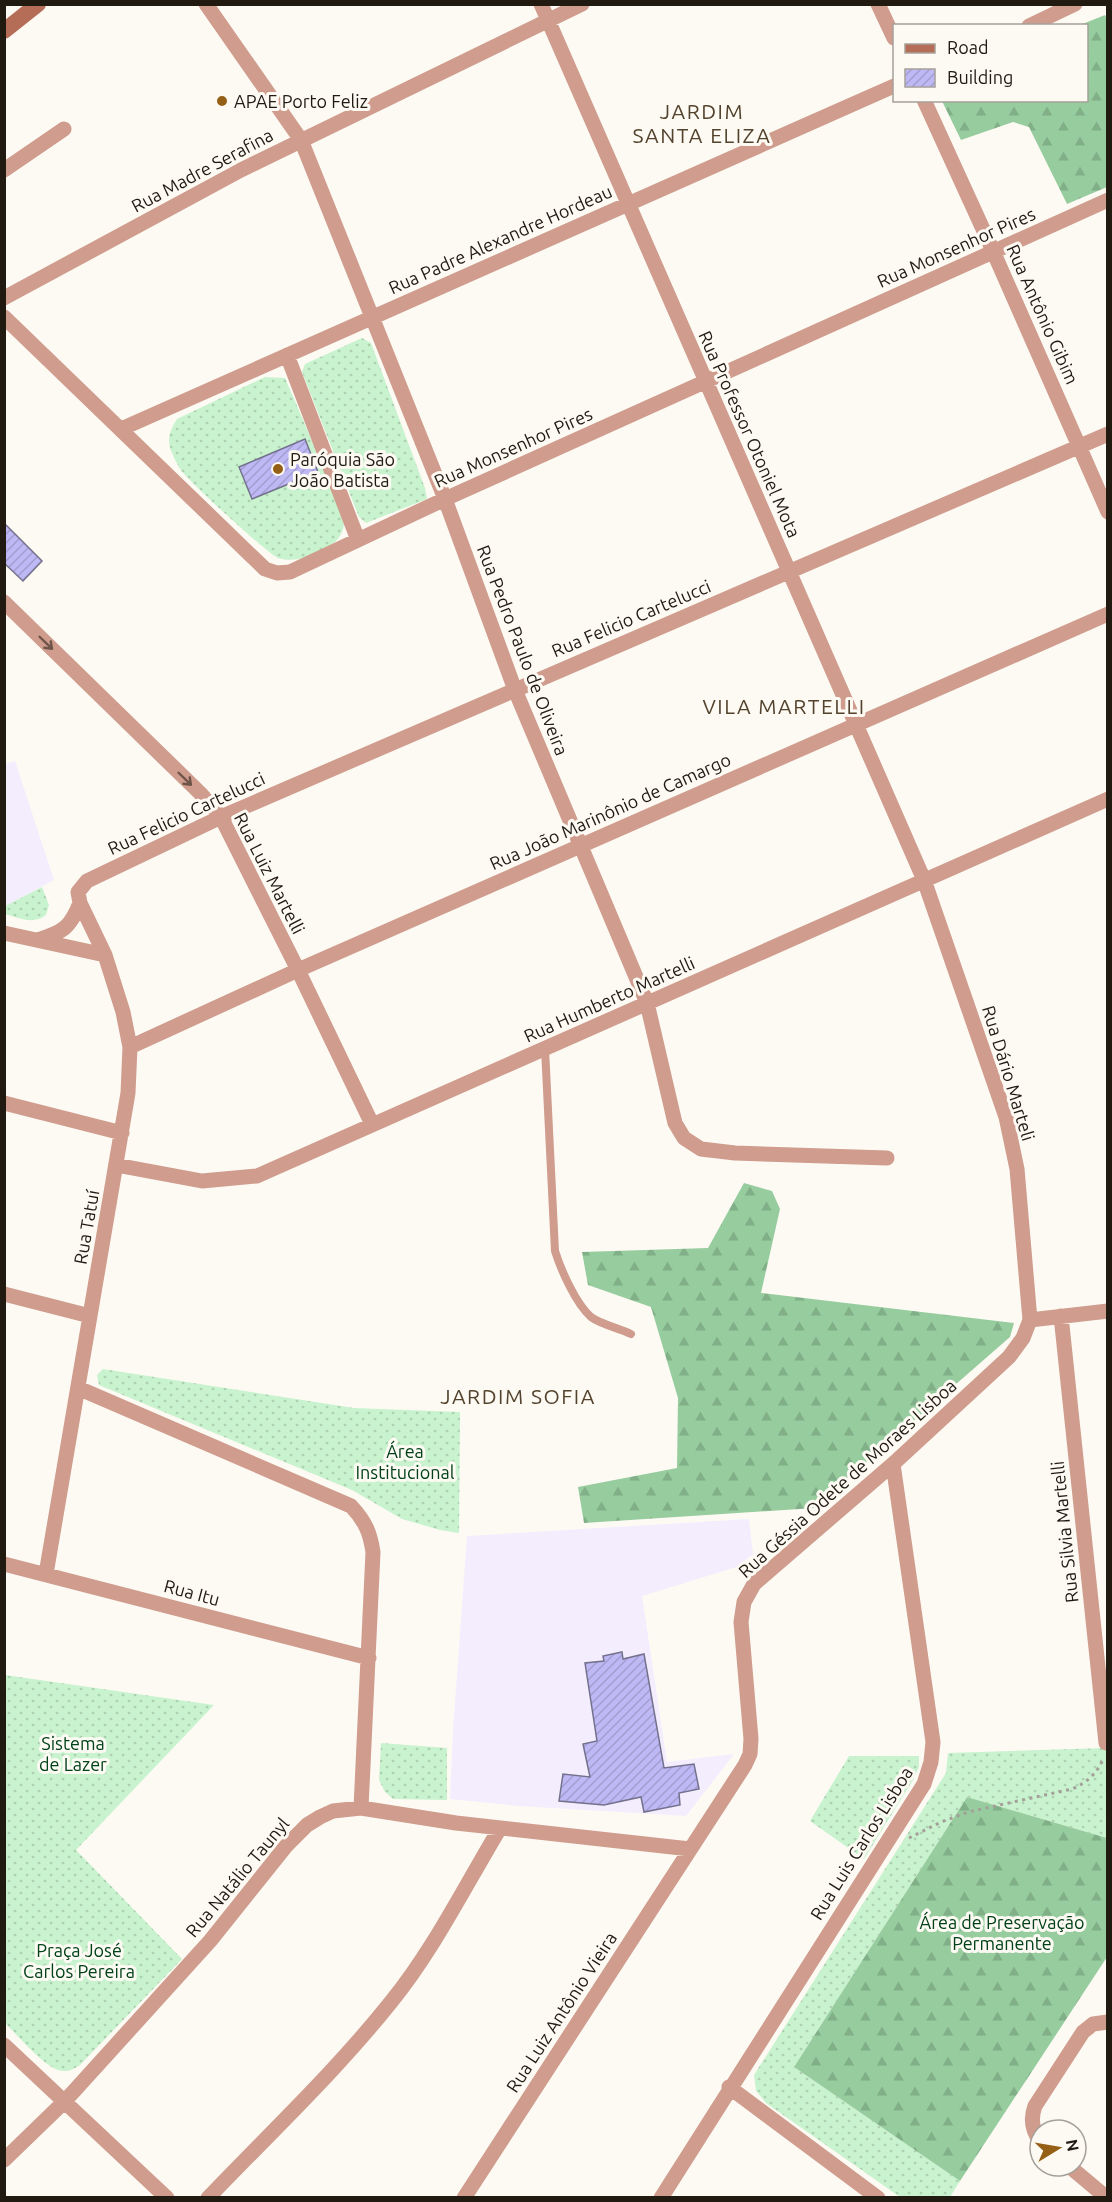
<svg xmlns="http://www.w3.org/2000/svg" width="1112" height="2202" font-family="Ubuntu,sans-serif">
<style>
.education{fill:#f3edfe}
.grass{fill:url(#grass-dots)}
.forest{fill:url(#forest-firs)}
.building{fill:url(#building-hatch);stroke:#74718c;stroke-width:1.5}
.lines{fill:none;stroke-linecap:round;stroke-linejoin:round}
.path{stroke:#a49f98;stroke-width:3;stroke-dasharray:3 4.5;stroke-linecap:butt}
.service{stroke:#cf9c8d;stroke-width:8}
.minor{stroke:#cf9c8d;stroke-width:15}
.secondary{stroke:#b66d58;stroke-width:16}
.oneway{stroke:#6f5449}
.poi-dot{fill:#955f15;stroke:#fdfaf4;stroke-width:2}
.labels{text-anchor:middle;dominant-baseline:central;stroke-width:6;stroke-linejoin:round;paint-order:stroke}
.poi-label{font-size:18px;fill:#211a11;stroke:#fdfaf4;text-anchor:start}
.street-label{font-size:18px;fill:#211a11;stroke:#fdfaf4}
.park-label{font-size:18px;fill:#004118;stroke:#fdfaf4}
.quarter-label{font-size:21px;letter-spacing:1.5px;fill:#53432d;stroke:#fdfaf4}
</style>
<defs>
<pattern id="grass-dots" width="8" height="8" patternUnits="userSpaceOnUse" patternTransform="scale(1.5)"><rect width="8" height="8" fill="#c8f3ce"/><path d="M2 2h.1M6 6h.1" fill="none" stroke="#acd0b0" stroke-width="1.8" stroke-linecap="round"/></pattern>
<pattern id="forest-firs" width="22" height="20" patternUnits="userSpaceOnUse" patternTransform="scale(1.5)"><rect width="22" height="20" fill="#96cc9e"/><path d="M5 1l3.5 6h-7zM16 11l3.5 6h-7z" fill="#81af87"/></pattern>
<pattern id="building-hatch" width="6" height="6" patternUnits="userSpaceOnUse" patternTransform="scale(1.5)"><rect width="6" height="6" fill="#beb8f5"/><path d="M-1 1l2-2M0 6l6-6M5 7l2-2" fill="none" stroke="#a39ed1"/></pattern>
</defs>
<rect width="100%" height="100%" fill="#fdfaf4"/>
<!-- education -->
<path class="education" d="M15,761L54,880L5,906V764Z
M749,1519L753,1554L737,1567L642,1596L667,1762L734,1754L686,1816L519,1806L450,1799L453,1730L467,1536Z"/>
<!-- grass -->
<path class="grass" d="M362,338L371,343L425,488L427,499L366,523L359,517L302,372L305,364Z
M265,377L285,378L340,506C342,513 345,522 343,529C338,550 298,565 278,558C268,554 187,480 180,469C177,464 174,458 172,453C166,440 170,430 177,419Z
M42,887L49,905L46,915C33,925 19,918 5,914V906Z
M103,1369L354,1408L460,1412L459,1533L440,1530L402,1519L352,1490L99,1385L97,1375Z
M5,1675L214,1705L76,1850L182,1959L80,2065C74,2069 67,2073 58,2070C43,2065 17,2035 5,2023Z
M381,1743L447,1748V1800L393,1799L385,1792L379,1780Z
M1107,1748V1838L967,1797L794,2067L960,2181L950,2197H900L766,2103L756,2091L754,2075L946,1773L948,1753Z
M849,1756H919V1767L913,1780L864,1859L810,1821Z"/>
<!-- forest -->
<path class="forest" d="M1105,15L1108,21L1107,187L1067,204L1029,127L1013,122L961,140L942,101L1086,100V26L1080,25Z
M744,1183L772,1191L780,1209L761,1293L1014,1323L1010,1337L814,1508L584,1523L578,1487L677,1468L678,1398L651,1307L588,1285L582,1252L708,1248Z
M967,1797L1107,1838V1957L960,2181L794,2067Z"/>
<!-- building -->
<path class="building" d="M305,439L318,472L252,499L239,467Z
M4,523L42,561L23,581L4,563Z
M622,1652L623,1659L644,1654L664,1768L694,1764L699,1789L679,1793L680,1805L644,1812L641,1797L604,1805L559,1801L563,1774L590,1777L583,1744L597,1741L585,1663L604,1661L603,1656Z"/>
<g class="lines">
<!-- path -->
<path class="path" d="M909,1838L941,1822L968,1812L1072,1789C1086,1783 1097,1774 1103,1759"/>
<!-- service -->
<path class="service" d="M545,1049L555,1251C561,1270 576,1304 591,1317C600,1324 621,1329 631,1334"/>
<!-- minor -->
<path class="minor" d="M206,4L301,140L445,499L515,690L647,1003L675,1123L684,1138L701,1149L735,1153L887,1158
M878,4L894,38
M1029,26L1075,4
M924,100L993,251L1108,512
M4,170L64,129
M4,298L241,170L582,4
M4,317L265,569L277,573L290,572L445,499L1108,200
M287,355L358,540
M121,429L894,86
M4,602L200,793L221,817L298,970L372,1124
M4,933L105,955
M38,940C63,932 70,928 80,903
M130,1047L298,970L1108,614
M4,1103L122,1133
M116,1165L202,1181L257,1176L1108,799
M4,1294L90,1316
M1061,1316L1106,1743
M1030,1320L1108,1311
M78,1388L351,1506C365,1521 370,1532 373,1552L361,1808
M4,1564L369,1658
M46,1574L128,1093L130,1047L123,1012L105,955L80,903L78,892L87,881L221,817L1108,434
M4,2045L167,2198
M729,2087L878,2198
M1040,2141C1032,2130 1030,2119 1035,2106L1083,2032L1093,2024L1108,2022
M4,2160L65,2101L210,1941L286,1846L307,1825L320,1817L333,1811L361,1808L456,1823L690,1849
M1069,2166L1107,2198
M208,2198C270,2133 336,2071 391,2002C434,1949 465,1886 500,1828
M464,2198L745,1765L750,1754L751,1739L741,1622L744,1602L754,1584L893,1464L1009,1357L1023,1338L1030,1320L1017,1169L1006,1117L924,880L541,4
M661,2198L924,1784L931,1762L933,1742L893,1464"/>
<!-- secondary -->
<path class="secondary" d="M4,31L38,4"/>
</g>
<!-- one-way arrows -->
<defs><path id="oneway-shaft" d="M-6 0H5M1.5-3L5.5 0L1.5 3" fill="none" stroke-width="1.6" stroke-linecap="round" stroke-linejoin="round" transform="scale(1.5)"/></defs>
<g class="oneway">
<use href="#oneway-shaft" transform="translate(46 643) rotate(44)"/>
<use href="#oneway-shaft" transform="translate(185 779) rotate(44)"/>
</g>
<!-- markers -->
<g class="poi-dot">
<circle cx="222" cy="101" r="6"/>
<circle cx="278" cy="469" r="6"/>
</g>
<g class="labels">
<!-- poi labels -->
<g class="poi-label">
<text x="234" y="101">APAE Porto Feliz</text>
<text x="290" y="459">Paróquia São<tspan x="290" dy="21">João Batista</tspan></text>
</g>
<!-- street labels -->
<g class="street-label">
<text transform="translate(202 170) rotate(-28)">Rua Madre Serafina</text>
<text transform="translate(500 239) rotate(-24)">Rua Padre Alexandre Hordeau</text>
<text transform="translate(956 247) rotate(-24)">Rua Monsenhor Pires</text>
<text transform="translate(1043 314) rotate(66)">Rua Antônio Gibim</text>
<text transform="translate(750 434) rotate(66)">Rua Professor Otoniel Mota</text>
<text transform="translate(513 447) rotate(-24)">Rua Monsenhor Pires</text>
<text transform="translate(631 618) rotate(-23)">Rua Felicio Cartelucci</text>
<text transform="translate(523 650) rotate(69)">Rua Pedro Paulo de Oliveira</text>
<text transform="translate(610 811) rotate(-24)">Rua João Marinônio de Camargo</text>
<text transform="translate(186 813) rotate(-25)">Rua Felicio Cartelucci</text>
<text transform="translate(270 873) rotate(63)">Rua Luiz Martelli</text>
<text transform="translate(609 999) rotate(-24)">Rua Humberto Martelli</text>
<text transform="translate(1009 1073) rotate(73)">Rua Dário Marteli</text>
<text transform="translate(86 1227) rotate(-80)">Rua Tatuí</text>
<text transform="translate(847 1478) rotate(-42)">Rua Géssia Odete de Moraes Lisboa</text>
<text transform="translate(1064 1532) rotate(-96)">Rua Silvia Martelli</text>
<text transform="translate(192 1592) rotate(15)">Rua Itu</text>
<text transform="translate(861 1843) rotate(-58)">Rua Luis Carlos Lisboa</text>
<text transform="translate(237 1877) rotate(-50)">Rua Natálio Taunyl</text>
<text transform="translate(561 2012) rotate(-57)">Rua Luiz Antônio Vieira</text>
</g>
<!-- park labels -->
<g class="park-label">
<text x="405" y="1451">Área<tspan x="405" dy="21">Institucional</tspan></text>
<text x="73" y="1743">Sistema<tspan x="73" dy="21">de Lazer</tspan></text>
<text x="1002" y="1922">Área de Preservação<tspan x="1002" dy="21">Permanente</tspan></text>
<text x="79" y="1950">Praça José<tspan x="79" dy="21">Carlos Pereira</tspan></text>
</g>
<!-- quarter labels -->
<g class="quarter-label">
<text x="702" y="111">JARDIM<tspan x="702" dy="24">SANTA ELIZA</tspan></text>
<text x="784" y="706">VILA MARTELLI</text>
<text x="518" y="1396">JARDIM SOFIA</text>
</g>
</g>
<!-- border -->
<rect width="1112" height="2202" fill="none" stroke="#211a11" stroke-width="12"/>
<!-- legend -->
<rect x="893" y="24" width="195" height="78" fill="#fdfaf4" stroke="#a5a099" stroke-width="1.5"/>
<rect x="905" y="44" width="30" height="9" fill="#b66d58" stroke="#a5a099" stroke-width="1.5"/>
<text x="947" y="54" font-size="18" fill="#211a11">Road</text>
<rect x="905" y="69" width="30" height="18" fill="url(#building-hatch)" stroke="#a5a099" stroke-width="1.5"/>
<text x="947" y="84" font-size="18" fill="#211a11">Building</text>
<!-- north arrow -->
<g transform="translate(1058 2148) rotate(79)"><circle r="28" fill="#fdfaf4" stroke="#a5a099" stroke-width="1.5"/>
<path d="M0-4.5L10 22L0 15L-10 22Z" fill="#955f15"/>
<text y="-9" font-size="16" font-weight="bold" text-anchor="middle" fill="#211a11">N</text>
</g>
</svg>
